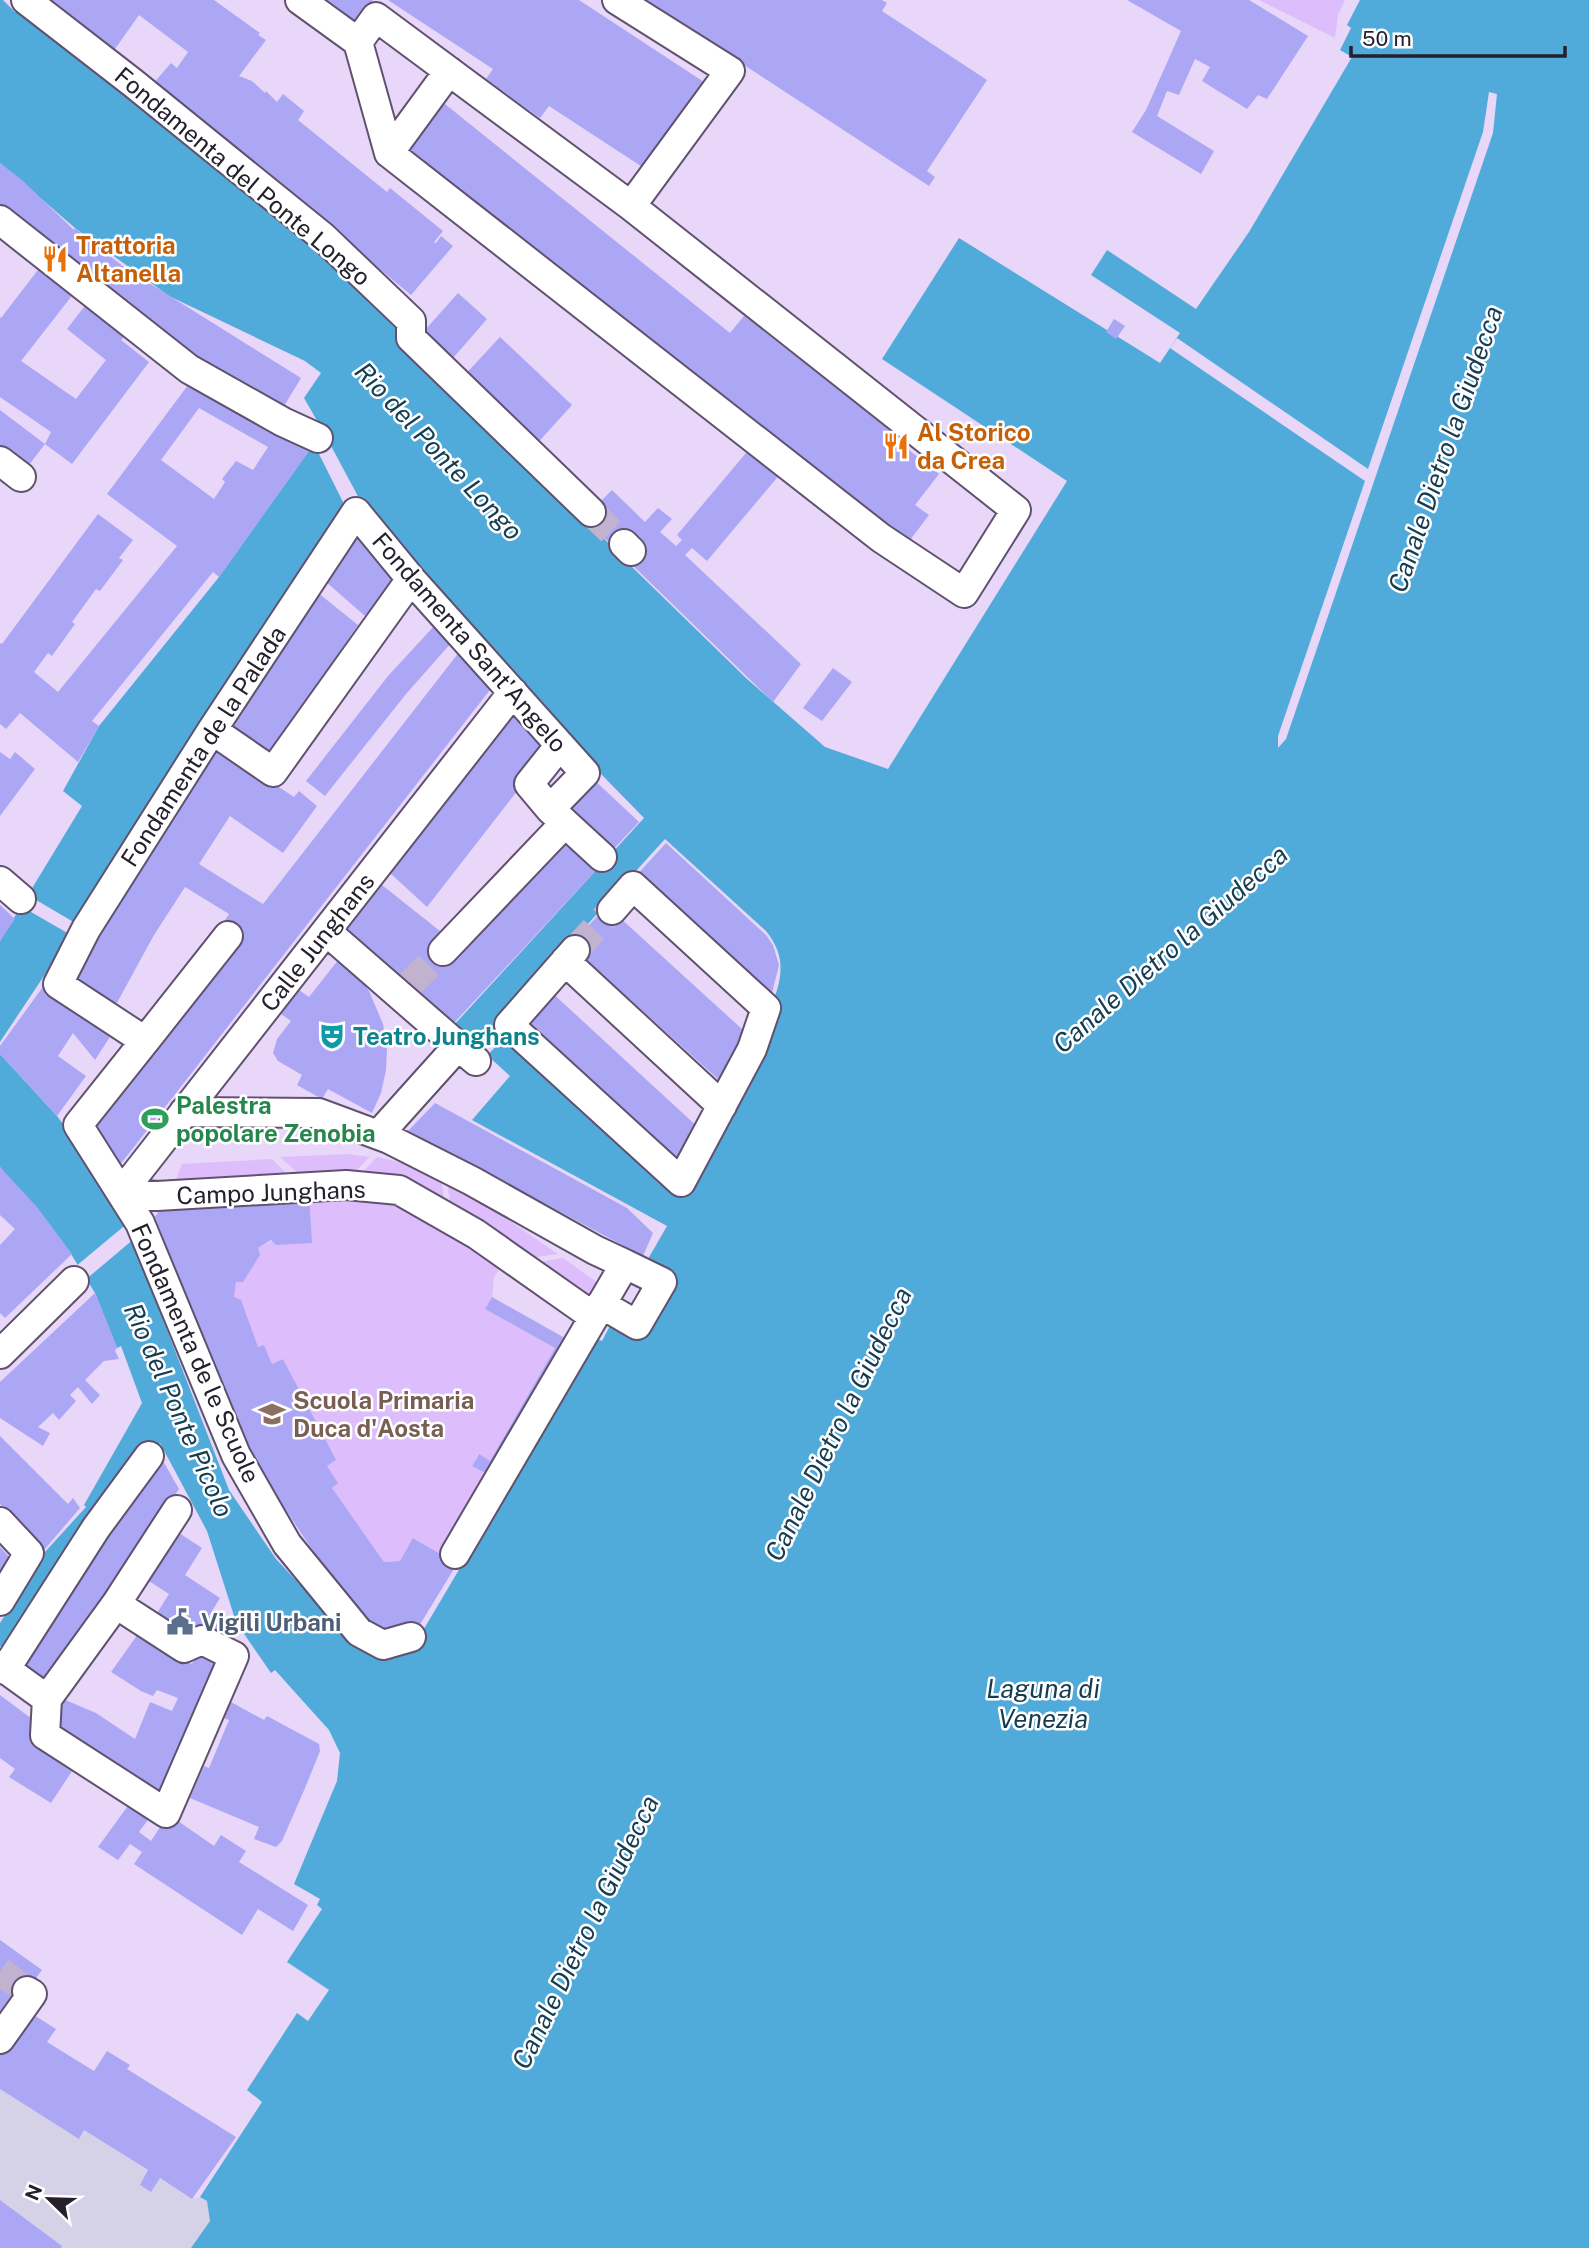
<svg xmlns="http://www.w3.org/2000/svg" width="1589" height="2248" font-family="'Public Sans',sans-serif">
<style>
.industrial{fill:#d5d2e8}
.green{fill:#ddbdfb}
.water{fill:#50aada;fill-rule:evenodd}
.pier{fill:#e8d7f9}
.building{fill:#aba7f4;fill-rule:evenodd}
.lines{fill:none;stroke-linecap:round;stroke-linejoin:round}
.street-tunnel{stroke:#c1b2d0;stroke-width:28;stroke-dasharray:28 14;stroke-linecap:butt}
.street-casing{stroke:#60516e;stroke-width:32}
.street{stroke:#fff;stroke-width:28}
.labels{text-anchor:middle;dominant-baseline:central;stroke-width:5;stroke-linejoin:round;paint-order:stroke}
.street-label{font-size:24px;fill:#26202c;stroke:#fff}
.food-label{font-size:24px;font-weight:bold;fill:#c56008;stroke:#fff;text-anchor:start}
.culture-label{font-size:24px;font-weight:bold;fill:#0d838f;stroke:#fff;text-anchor:start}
.leisure-label{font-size:24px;font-weight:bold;fill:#27864d;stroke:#fff;text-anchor:start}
.education-label{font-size:24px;font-weight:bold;fill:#785e54;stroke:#fff;text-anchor:start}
.service-label{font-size:24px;font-weight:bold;fill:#4e5e75;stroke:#fff;text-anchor:start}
.water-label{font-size:26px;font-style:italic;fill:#153c50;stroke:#fff}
</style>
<rect width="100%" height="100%" fill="#e8d7f9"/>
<!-- industrial -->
<path class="industrial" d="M0,2089L78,2138L84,2130L192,2199L200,2197L207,2201L210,2221L191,2248H0Z"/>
<!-- green -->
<path class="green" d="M1259,0H1345L1338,15L1335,38Z
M349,1154L369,1157L348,1180L307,1181L280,1157Z
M377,1157L408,1164L441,1177L445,1206L355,1180Z
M272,1159L296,1183L172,1190L182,1164Z
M447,1180L459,1186L558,1254L522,1259L451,1210Z
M309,1193L404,1199L505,1260L494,1277L492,1297L485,1309L555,1348L490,1461L478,1454L472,1466L486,1474L439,1554L414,1538L400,1561L384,1562L332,1488L327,1466L335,1460L283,1359L272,1364L264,1345L258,1347L234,1297L236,1282L258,1248L272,1241Z
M563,1258L601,1285L588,1305L528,1264Z"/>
<!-- water -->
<path class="water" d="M0,0H3L15,12L22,6L316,245L630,565L747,679L825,747L888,769L1067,481L882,359L959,238L1160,363L1180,333L1091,275L1107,250L1196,309L1249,232L1352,57L1340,50L1351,28L1347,25L1360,0H1589V2248H191L210,2221L207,2201L200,2197L262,2102L247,2090L297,2013L308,2021L329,1990L287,1962L322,1909L317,1905L320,1899L294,1884L337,1781L340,1753L329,1730L275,1670L271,1673L236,1622L207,1531L160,1443L147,1454L10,1654L0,1646V1623L45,1552L86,1507L84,1505L142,1403L121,1346L117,1348L95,1293L71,1254L0,1167V1054L57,1116L103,1177L131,1237L229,1490L276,1559L348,1636L418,1639L596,1338L602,1341L612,1322L639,1336L675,1274L648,1259L667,1226L472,1120L510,1076L454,1025L644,818L603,776L360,501L0,1042V941L82,806L63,791L99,726L219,577L323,431L304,398L321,373L305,361L169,296L75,228L0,163ZM665,839L766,931C783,952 784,971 775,996L777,998L758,1055L684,1196L497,1024Z"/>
<!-- pier -->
<path class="pier" d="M1489,92L1497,94L1493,133L1286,739L1278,748V736L1365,481L1170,348L1177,338L1368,469L1483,132Z
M323,431L360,500L345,506L314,444Z
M26,894L82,927L76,938L19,905Z
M502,1024L510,1031L485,1058L478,1051Z
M129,1222L135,1238L84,1281L75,1267Z"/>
<!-- building -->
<path class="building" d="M32,0H214L260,33L258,35L266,40L239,76L252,81L265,93L266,91L277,102L283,94L304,111L298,120L387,192L390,188L443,231L434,242L436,243L441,236L453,246L411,295L208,127L152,85L171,63L177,68L188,52L139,15L110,56Z
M313,0H373L353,28Z
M388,0H579L707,84L650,172L549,106L540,118L486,79L493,69Z
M645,0H882L887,3L882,11L987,80L927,171L935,177L929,186Z
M1127,0H1249L1308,36L1267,99L1258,95L1247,109L1202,81L1210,67L1195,59L1179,95L1167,91L1157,116L1214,151L1201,174L1132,132L1146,110L1181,31Z
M440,100L730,333L744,316L907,443L904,446L939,474L915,505L929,515L904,548L402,153Z
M0,163L22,180L74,230L75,228L125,268L301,378L278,416L189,366L0,214Z
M44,262L78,288L21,361L76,399L106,360L67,329L91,298L130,329L121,340L149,362L72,464L45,444L22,474L0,456V410L45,444L51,432L0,397V317L1,318Z
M458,293L487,319L447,365L417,339Z
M1114,319L1125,326L1116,339L1106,332Z
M500,337L572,405L533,448L461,379Z
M194,377L314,444L219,577L213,572L92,721L99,726L78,762L20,713L6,729L0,724V643L2,644L98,514L133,540L119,558L123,560L100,591L96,589L72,622L75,624L52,656L48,653L34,672L58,692L177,546L107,494ZM199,408L268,447L253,470L236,461L222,479L225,482L214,499L161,460Z
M751,447L781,473L707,561L692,548L685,555L801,664L773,702L584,518L612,490L645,522L658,508L672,519L660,532L676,546L682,540L677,535Z
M357,535L398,573L365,616L325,581Z
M317,592L358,625L267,757L222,725Z
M435,625L452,642L406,694L325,796L306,781L388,676Z
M460,651L493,686L116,1170L88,1128L229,914L185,887L154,935L113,1010L67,980L211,742L294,797L299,791L317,806L283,853L230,816L199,864L263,904Z
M833,668L852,682L822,721L803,708Z
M516,706L553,745L427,907L390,873Z
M0,752L10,759L15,752L35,769L0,816Z
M592,778L639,822L607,856L559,813Z
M565,831L601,865L453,1024L347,929L382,885L450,939Z
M666,843L766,935L773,945L779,965L771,997L634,878Z
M0,905L15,919L0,941Z
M607,906L754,1040L730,1090L570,945Z
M339,959L360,978L369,991L383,1024L387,1049L386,1070L381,1093L372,1113L328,1089L322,1099L297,1085L302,1075L278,1061L273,1053L277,1039L291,1021L281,1014L299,990L309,997Z
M45,984L115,1029L95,1060L73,1033L58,1056L86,1076L57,1116L0,1054V1046Z
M549,990L701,1130L678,1174L516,1025Z
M435,1103L627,1208L653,1233L643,1256L408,1131Z
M0,1167L37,1207L72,1254L5,1318L0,1313V1245L15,1229L0,1215Z
M309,1193L312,1243L276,1245L271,1240L258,1248L260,1255L243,1282H236L234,1297L241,1300L258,1347L264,1345L272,1364L283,1359L336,1460L327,1466L338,1483L332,1488L384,1562L400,1561L413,1538L457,1564L416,1631L379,1633L322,1564L266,1481L227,1403L155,1217L165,1201Z
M95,1293L117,1348L115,1351L119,1359L104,1361L85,1380L100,1395L92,1404L78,1387L70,1395L76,1401L59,1420L53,1413L38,1427L50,1433L43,1446L0,1418V1382Z
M492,1297L572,1342L494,1478L472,1466L479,1454L490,1461L555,1348L485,1309Z
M0,1436L68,1504L73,1498L80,1508L44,1550L0,1504Z
M158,1452L179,1489L49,1682L16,1661Z
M173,1529L202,1548L185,1575L220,1598L209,1616L224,1626L215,1642L194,1628L187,1639L154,1618L169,1594L141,1576Z
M0,1547L13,1561L0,1581Z
M138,1634L192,1664L200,1647L222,1656L158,1806L139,1832L151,1841L166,1818L178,1821L214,1846L221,1835L246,1851L239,1862L308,1905L293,1931L258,1909L242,1935L134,1864L142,1852L130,1844L118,1860L98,1847L138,1792L50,1730L63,1699L96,1713L135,1739L150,1702L172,1711L178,1698L157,1690L153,1696L141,1691L111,1672Z
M0,1695L40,1725L74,1768L51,1803L9,1777L15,1769L0,1758Z
M231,1702L264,1720L267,1716L319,1744L320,1751L305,1788L282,1841L276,1847L254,1839L259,1827L190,1798L204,1766L209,1768L229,1720L224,1718Z
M0,1940L42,1970L0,2028Z
M29,2012L56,2029L47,2042L94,2071L107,2051L130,2065L127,2069L236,2137L192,2199L160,2178L151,2192L140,2185L148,2170L84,2130L79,2139L0,2089V2048Z
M0,2200L62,2246L61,2248H0Z"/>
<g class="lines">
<!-- street-tunnel -->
<path class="street-tunnel" d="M591,512L624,544
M575,950L612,910
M409,985L443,951
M0,1971L27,1991"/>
<!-- street casing -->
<g class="street-casing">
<path id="street" d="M26,0L133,83L323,237L411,321V338L591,512
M300,0L358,42L389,153L881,538L964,593L1016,510L631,206L730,71L617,0
M358,42L376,17L631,206
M389,153L449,71
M0,220L189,369L283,422L318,438
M0,461L21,477
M624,544L631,551
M212,730L273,772L411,579
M550,809L529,784L560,745
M565,823L602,857
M0,881L21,899
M326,931L458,1046
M575,950L509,1025L681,1182L752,1049L766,1008L633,886L612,910
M565,961L722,1106
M145,1041L228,936
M184,1112L319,1113L389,1139L472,1181L595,1250L625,1264L455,1554
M379,1134L458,1046L476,1061
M121,1193L513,692
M121,1193L157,1196L346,1185L399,1190L476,1234L594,1317
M601,1304L637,1325L662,1282L625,1264
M0,1354L74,1281
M0,1522L29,1553L0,1601
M411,1637L383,1645L359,1632L287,1544L236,1455L140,1223L78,1125L145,1041L58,984L86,929L212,730L356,512L411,579L585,773L550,809L565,823L443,951
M0,1665L47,1699L45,1735L166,1813L234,1656L202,1640L184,1648L116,1604
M5,1670L96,1528L149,1456
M47,1699L116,1604L177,1510
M0,2039L32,1994L27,1991"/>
</g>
<!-- street -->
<use href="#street" class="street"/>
</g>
<!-- icons -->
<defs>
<g id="restaurant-bare" transform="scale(2.1)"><path d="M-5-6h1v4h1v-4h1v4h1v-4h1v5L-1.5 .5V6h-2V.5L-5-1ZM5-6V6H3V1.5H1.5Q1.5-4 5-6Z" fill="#e8710a" stroke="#fff" stroke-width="2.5" paint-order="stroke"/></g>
<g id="theatre-bare" transform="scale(2.1)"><path d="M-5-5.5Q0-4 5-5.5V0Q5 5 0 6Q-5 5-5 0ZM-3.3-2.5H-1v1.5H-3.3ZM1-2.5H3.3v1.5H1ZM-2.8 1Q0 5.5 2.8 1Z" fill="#0f9aa8" stroke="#fff" stroke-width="2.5" paint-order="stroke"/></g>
<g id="stadium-bare" transform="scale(2.1)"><path d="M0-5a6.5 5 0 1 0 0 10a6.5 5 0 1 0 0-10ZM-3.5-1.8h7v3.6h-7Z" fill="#2e9e5b" stroke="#fff" stroke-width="2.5" paint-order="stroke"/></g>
<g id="school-bare" transform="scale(2.1)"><path d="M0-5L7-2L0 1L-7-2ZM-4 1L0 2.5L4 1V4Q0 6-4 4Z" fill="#8d6e63" stroke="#fff" stroke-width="2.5" paint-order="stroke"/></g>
<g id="civic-bare" transform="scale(2.1)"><path d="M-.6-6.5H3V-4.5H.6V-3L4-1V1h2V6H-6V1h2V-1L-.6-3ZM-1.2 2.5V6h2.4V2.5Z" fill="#5c6f8a" stroke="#fff" stroke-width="2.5" paint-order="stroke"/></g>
</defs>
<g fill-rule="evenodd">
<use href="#restaurant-bare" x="55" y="259"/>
<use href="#restaurant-bare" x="896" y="446"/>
<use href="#theatre-bare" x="332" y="1036"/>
<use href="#stadium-bare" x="155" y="1119"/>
<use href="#school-bare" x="272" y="1414"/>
<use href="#civic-bare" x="180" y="1622"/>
</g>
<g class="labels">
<!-- street labels -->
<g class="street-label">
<text transform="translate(243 176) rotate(40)">Fondamenta del Ponte Longo</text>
<text transform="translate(470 642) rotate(49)">Fondamenta Sant'Angelo</text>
<text transform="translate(203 746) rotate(-57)">Fondamenta de la Palada</text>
<text transform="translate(317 942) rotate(-52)">Calle Junghans</text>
<text transform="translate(271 1192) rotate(-2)">Campo Junghans</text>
<text transform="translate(196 1353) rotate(66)">Fondamenta de le Scuole</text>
</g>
<!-- food labels -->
<g class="food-label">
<text x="76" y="245">Trattoria<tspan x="76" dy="28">Altanella</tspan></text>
<text x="917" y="432">Al Storico<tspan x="917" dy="28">da Crea</tspan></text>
</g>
<!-- culture labels -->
<g class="culture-label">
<text x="353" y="1036">Teatro Junghans</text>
</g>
<!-- leisure labels -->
<g class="leisure-label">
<text x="176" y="1105">Palestra<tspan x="176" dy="28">popolare Zenobia</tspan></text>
</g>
<!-- education labels -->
<g class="education-label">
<text x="293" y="1400">Scuola Primaria<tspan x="293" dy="28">Duca d'Aosta</tspan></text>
</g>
<!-- service labels -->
<g class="service-label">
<text x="201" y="1622">Vigili Urbani</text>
</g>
<!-- water labels -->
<g class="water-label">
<text transform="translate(1445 449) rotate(-71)">Canale Dietro la Giudecca</text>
<text transform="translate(439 451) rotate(47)">Rio del Ponte Longo</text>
<text transform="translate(1170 949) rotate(-41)">Canale Dietro la Giudecca</text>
<text transform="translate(179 1410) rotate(66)">Rio del Ponte Picolo</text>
<text transform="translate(838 1424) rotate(-64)">Canale Dietro la Giudecca</text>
<text x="1043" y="1688">Laguna di<tspan x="1043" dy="30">Venezia</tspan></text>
<text transform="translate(585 1932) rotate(-64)">Canale Dietro la Giudecca</text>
</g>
</g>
<!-- north arrow -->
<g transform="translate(49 2199) rotate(293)" stroke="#ffffff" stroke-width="5" paint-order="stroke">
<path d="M0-5L12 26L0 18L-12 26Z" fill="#26202c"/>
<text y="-10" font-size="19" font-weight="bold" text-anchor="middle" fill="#26202c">N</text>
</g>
<!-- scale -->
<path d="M1351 46v10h214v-10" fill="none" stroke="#26202c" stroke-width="3.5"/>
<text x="1362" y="46" font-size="21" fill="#26202c" stroke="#ffffff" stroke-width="5" paint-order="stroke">50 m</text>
</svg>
